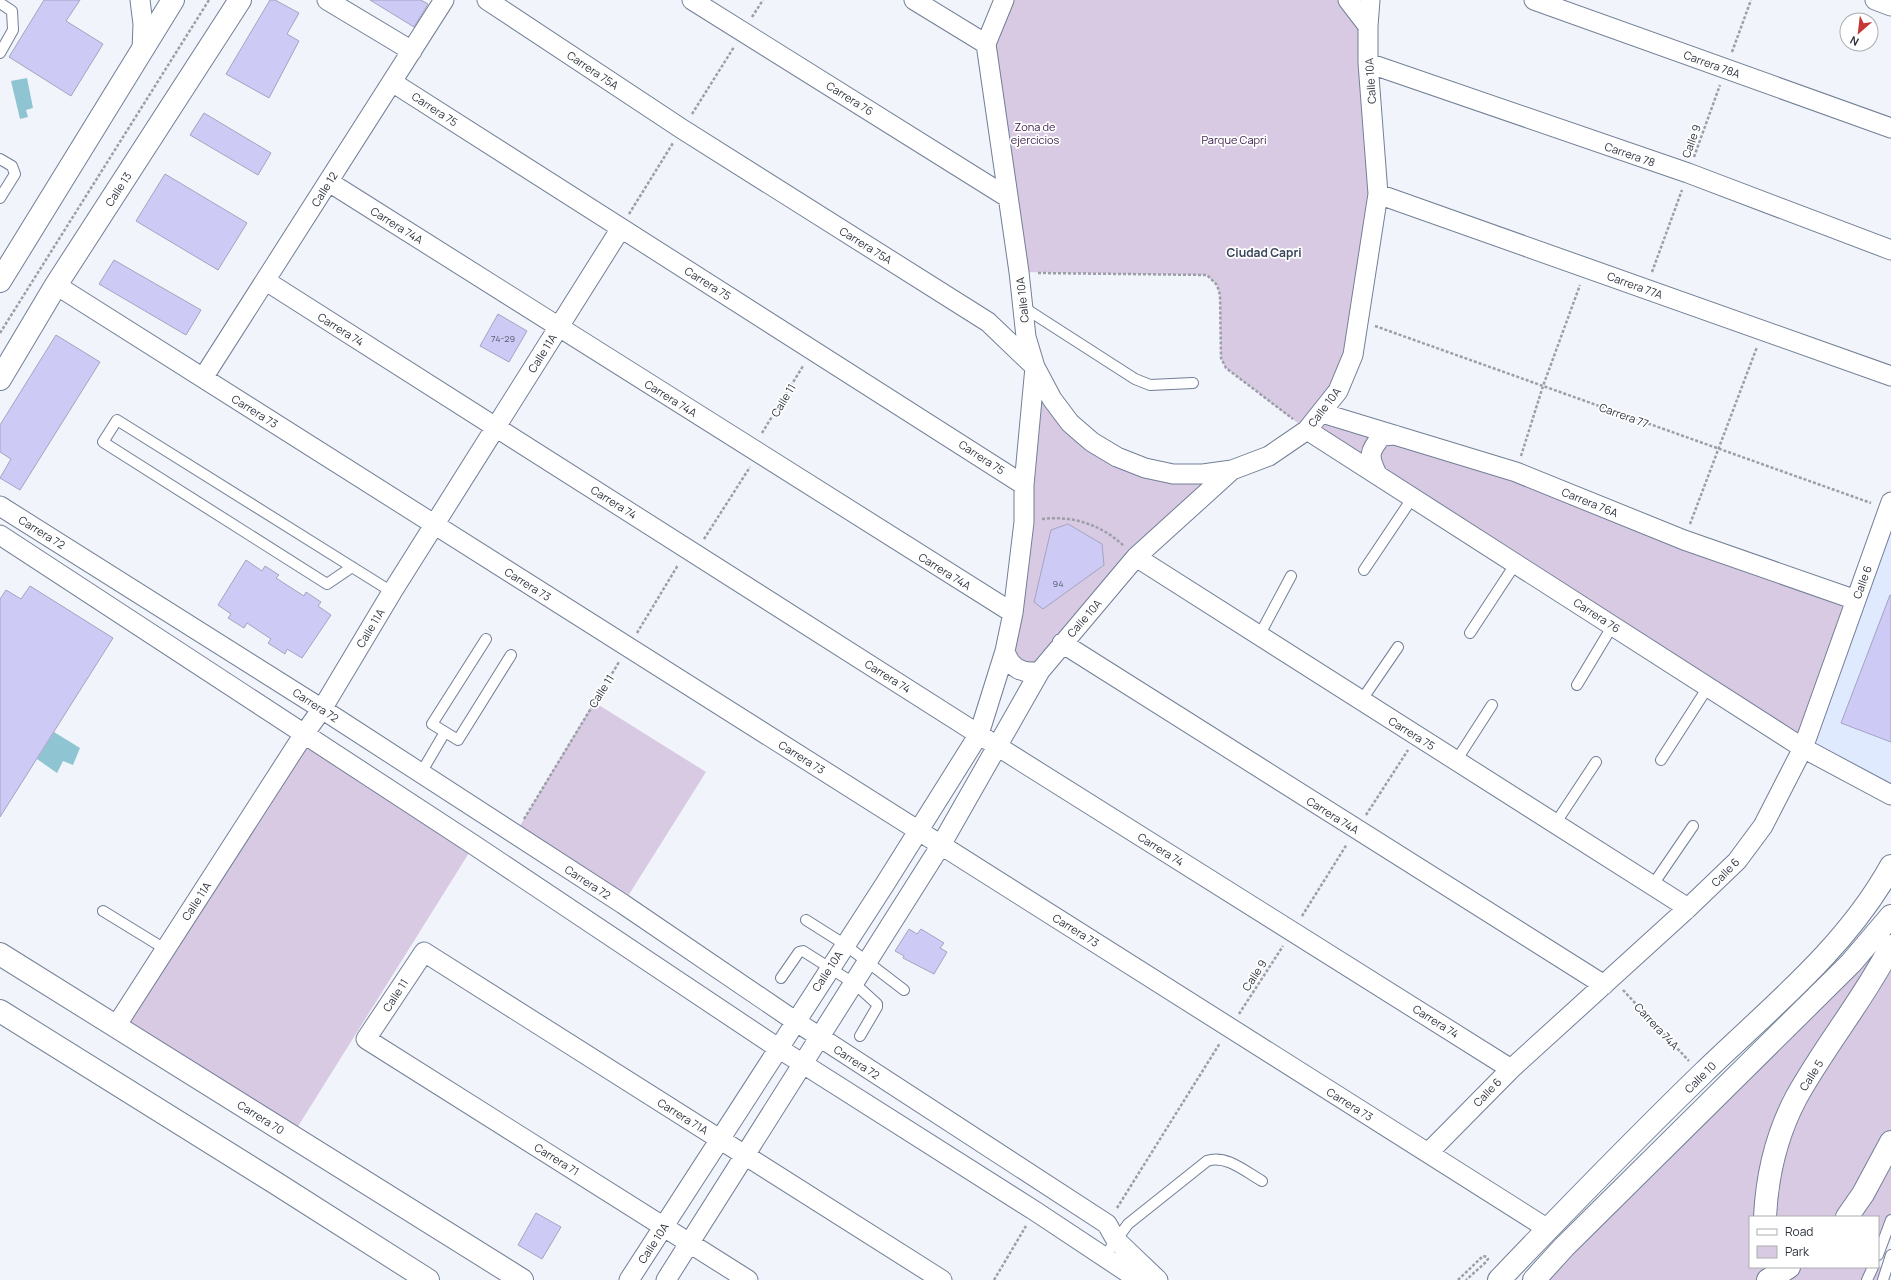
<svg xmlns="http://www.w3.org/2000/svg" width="1891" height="1280" font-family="Manrope,sans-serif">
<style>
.built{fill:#dfeaff}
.green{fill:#d9cae3;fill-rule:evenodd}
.water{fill:#8fc5d2}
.building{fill:#cdcbf6;stroke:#a4a3c0}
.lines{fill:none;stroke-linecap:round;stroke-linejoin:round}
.lane-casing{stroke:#717f97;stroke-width:12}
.street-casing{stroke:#717f97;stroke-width:21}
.secondary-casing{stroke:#717f97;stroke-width:24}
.primary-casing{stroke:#717f97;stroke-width:24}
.path{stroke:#9b9fa7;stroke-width:2.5;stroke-dasharray:3 2;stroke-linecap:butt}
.lane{stroke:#fff;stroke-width:10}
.street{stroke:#fff;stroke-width:19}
.secondary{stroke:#fff;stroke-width:22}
.primary{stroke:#fff;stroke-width:22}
.labels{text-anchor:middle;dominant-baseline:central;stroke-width:3.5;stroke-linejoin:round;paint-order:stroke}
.number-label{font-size:9px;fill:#565a6c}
.street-label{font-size:11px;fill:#2e343e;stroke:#fff}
.park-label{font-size:11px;fill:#371948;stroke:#fff}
.neighbourhood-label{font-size:12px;font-weight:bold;fill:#38445a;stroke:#fff}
</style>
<rect width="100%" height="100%" fill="#f1f4fa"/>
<!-- built -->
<path class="built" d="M1891,502V795L1803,748Z"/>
<!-- green -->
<path class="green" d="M1004,0H1370L1378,194L1359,321L1322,413L1856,600L1803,748L1307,430L1226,368L1221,358L1220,295L1217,285L1207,275L1019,272L986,44Z
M1035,367L1070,423L1145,468L1232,470L1040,671L1015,668L1013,613ZM1068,524L1102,544L1034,602L1051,530Z
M594,702L706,772L623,904L515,834Z
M304,734L474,845L292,1136L116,1026Z
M1891,916V1220L1878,1255V1217H1750V1267L1878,1266L1886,1269L1883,1280H1541Z"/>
<!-- water -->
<path class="water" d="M27,78L33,108L26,110L28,117L20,119L11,81Z
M54,732L80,748L73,765L63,761L57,773L37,759Z"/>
<!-- building -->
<path class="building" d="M44,0H80L66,21L103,44L71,96L9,57Z
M270,0H275L299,13L287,34L299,41L269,98L226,74Z
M370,0H421L428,4L414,27Z
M204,113L271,153L258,175L190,135Z
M165,174L247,223L218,270L136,221Z
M114,260L201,310L186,335L99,284Z
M498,314L527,331L509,362L480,346Z
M56,335L100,362L20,490L0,478L11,459L0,452V425Z
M1068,524L1102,544L1104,565L1043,609L1034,602L1051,530Z
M246,560L262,571L265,566L279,575L276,578L304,596L306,592L321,602L318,606L331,615L302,658L287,649L285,654L268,643L271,639L247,623L244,628L228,618L231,614L218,605Z
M30,586L113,638L0,817V599L6,590L21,599Z
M1890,595H1891V742L1841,723Z
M909,929L917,934L921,929L944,943L940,948L947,952L934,974L903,958L904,956L895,951Z
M536,1213L561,1227L542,1259L518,1245Z"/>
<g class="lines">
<!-- lane casing -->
<g class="lane-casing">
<path id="lane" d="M0,3L12,11L13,30L0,53
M0,159L12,166L15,174L0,198
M1023,307L1135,379L1150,385L1193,383
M352,567L327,584L103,442L117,420L352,567L392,592
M1364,570L1413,497
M1470,633L1516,563
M1259,636L1291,576
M1577,685L1613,625
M1361,701L1398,647
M445,732L432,724L486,639
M1661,760L1708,687
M1456,761L1492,705
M421,773L445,732L458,740L511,655
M1555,824L1596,762
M1652,886L1693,826
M103,911L165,949
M806,920L844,944L904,990
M781,978L799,952L803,951L855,984L877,1004V1007L860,1036
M1878,1255L1891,1220
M1104,1257L1128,1224L1207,1161C1226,1154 1246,1172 1262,1181
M1867,1280L1873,1267
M1883,1280L1891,1255"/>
</g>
<!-- street casing -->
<g class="street-casing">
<path id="street" d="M140,0L143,24L142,51
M327,0L412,51
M487,0L682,129L988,322L1035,367L1052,399L1070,423L1092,442L1117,457L1145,468L1173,474H1203L1232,470
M692,0L1007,197
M914,0L986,44
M1348,0L1368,26
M1534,0L1891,128
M1875,0L1891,6
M1368,63L1688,173L1891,250
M392,82L1024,485
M329,182L1013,613
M1378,194L1891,376
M266,281L997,746L1511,1069
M56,285L1548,1229
M203,378L444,0
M1322,413L1516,472L1684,540L1856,600
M1307,430L1803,748L1891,795
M1377,474C1368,456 1369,451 1382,436L1395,435
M0,506L322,709L623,904L795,1021L1107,1224L1116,1240L1158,1280
M0,535L474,845L778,1048L1035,1211L1139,1280
M1136,557L1688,908
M1062,643L1604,985
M1005,651C1010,668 1023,675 1040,671
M116,1026L304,734L322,709L392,592L621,228
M1428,1153L1511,1069L1688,908L1737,861L1763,826L1803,748L1891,502
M629,1280L885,884L979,734L1005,651L1013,613L1024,522V485L1035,367L1026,337L1019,272L986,44L1004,0
M666,1280L941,845L1040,671L1136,557L1232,470L1269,456L1307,430L1338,391L1353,355L1378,194L1368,63V26L1370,0
M748,1280L366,1039L424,952L942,1280"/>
</g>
<!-- secondary casing -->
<g class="secondary-casing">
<path id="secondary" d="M0,281L173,0
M0,379L56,285L240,0
M0,954L522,1280
M0,1011L274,1182L428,1280
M1499,1280C1566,1210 1633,1141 1703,1073C1769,1009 1846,948 1891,866"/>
</g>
<!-- primary casing -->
<g class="primary-casing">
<path id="primary" d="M1765,1217C1767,1176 1777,1134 1796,1098C1825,1045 1864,999 1891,946
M1847,1217L1863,1194L1891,1142
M1534,1280L1564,1247L1851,963L1891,916
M1768,1280L1789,1267"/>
</g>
<!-- path -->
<path class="path" d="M752,17L763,0
M1732,52L1751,0
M692,114L734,47
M1694,157L1720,85
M629,214L673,143
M1652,272L1682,190
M1038,273L1207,275L1217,285L1220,295L1221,358L1226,368L1293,419
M1375,326L1871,503
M0,333L209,0
M762,433L803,366
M1521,456L1543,386L1580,285
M1042,519C1072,515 1102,525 1124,546
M1690,524L1757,347
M704,539L750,467
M637,633L678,565
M1366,815L1408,750
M524,819L619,662
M1302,916L1347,844
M1623,990L1689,1061
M1239,1014L1283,946
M1117,1208L1220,1043
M994,1280L1026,1226
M1458,1280L1483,1256L1487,1257L1488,1259L1486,1262L1466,1280"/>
<!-- lane -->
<use href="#lane" class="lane"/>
<!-- street -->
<use href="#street" class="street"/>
<!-- secondary -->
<use href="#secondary" class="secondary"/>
<!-- primary -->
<use href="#primary" class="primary"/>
</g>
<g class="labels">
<!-- number labels -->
<g class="number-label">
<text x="503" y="338">74-29</text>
<text x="1058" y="583">94</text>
</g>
<!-- street labels -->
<g class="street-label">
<text transform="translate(1712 64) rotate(20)">Carrera 78A</text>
<text transform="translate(593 70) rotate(34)">Carrera 75A</text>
<text transform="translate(1370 81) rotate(-94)">Calle 10A</text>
<text transform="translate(850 98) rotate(32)">Carrera 76</text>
<text transform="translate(435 109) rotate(33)">Carrera 75</text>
<text transform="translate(1691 141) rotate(-70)">Calle 9</text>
<text transform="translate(1630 154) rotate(19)">Carrera 78</text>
<text transform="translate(118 189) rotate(-57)">Calle 13</text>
<text transform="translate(324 189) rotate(-58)">Calle 12</text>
<text transform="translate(397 225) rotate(32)">Carrera 74A</text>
<text transform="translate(866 245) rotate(32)">Carrera 75A</text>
<text transform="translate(708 283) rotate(32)">Carrera 75</text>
<text transform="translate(1635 285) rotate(20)">Carrera 77A</text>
<text transform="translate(1022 300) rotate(-96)">Calle 10A</text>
<text transform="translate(341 329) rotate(32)">Carrera 74</text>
<text transform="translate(542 353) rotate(-58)">Calle 11A</text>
<text transform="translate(671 398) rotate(32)">Carrera 74A</text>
<text transform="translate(783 400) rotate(-59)">Calle 11</text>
<text transform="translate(1324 407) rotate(-53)">Calle 10A</text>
<text transform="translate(255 411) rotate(32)">Carrera 73</text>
<text transform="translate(1624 415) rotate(20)">Carrera 77</text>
<text transform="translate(982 457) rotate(33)">Carrera 75</text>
<text transform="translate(614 502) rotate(32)">Carrera 74</text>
<text transform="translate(1590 502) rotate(22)">Carrera 76A</text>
<text transform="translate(42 532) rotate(32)">Carrera 72</text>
<text transform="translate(945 571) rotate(32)">Carrera 74A</text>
<text transform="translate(1862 582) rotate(-70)">Calle 6</text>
<text transform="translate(528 584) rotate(32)">Carrera 73</text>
<text transform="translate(1597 615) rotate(33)">Carrera 76</text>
<text transform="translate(1084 618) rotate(-49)">Calle 10A</text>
<text transform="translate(370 628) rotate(-59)">Calle 11A</text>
<text transform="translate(888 676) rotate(32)">Carrera 74</text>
<text transform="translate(601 691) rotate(-58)">Calle 11</text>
<text transform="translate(316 705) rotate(33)">Carrera 72</text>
<text transform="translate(1412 733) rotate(32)">Carrera 75</text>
<text transform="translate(802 757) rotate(32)">Carrera 73</text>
<text transform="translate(1333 815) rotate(32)">Carrera 74A</text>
<text transform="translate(1161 849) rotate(32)">Carrera 74</text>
<text transform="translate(1725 872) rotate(-46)">Calle 6</text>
<text transform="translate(588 882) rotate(33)">Carrera 72</text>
<text transform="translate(196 901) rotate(-57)">Calle 11A</text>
<text transform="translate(1076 930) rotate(32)">Carrera 73</text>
<text transform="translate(827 971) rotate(-57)">Calle 10A</text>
<text transform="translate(1254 975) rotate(-57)">Calle 9</text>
<text transform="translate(395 995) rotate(-57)">Calle 11</text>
<text transform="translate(1436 1021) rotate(32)">Carrera 74</text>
<text transform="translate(1657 1026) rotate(47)">Carrera 74A</text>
<text transform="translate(857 1062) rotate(33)">Carrera 72</text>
<text transform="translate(1811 1075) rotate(-58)">Calle 5</text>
<text transform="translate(1700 1077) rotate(-45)">Calle 10</text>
<text transform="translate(1487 1092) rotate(-46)">Calle 6</text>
<text transform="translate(1350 1104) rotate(32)">Carrera 73</text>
<text transform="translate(683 1116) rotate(32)">Carrera 71A</text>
<text transform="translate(261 1117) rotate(32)">Carrera 70</text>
<text transform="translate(557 1159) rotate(32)">Carrera 71</text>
<text transform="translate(653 1243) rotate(-57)">Calle 10A</text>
</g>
<!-- park labels -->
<g class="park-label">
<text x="1035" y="126">Zona de<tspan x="1035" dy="13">ejercicios</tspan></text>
<text x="1234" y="139">Parque Capri</text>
</g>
<!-- neighbourhood labels -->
<g class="neighbourhood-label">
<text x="1264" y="252">Ciudad Capri</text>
</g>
</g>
<!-- legend -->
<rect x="1749" y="1216" width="130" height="52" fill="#ffffff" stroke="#abaeb2"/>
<rect x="1757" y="1229" width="20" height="6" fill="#ffffff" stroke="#abaeb2"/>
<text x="1785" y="1236" font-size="12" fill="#2e343e">Road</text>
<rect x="1757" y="1246" width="20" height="12" fill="#d9cae3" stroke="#abaeb2"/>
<text x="1785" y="1256" font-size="12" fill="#2e343e">Park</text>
<!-- north arrow -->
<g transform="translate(1859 32) rotate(208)"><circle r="19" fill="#ffffff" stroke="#abaeb2"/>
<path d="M0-3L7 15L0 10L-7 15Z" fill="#c63736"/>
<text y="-6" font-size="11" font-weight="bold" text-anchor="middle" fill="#2e343e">N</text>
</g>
</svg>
